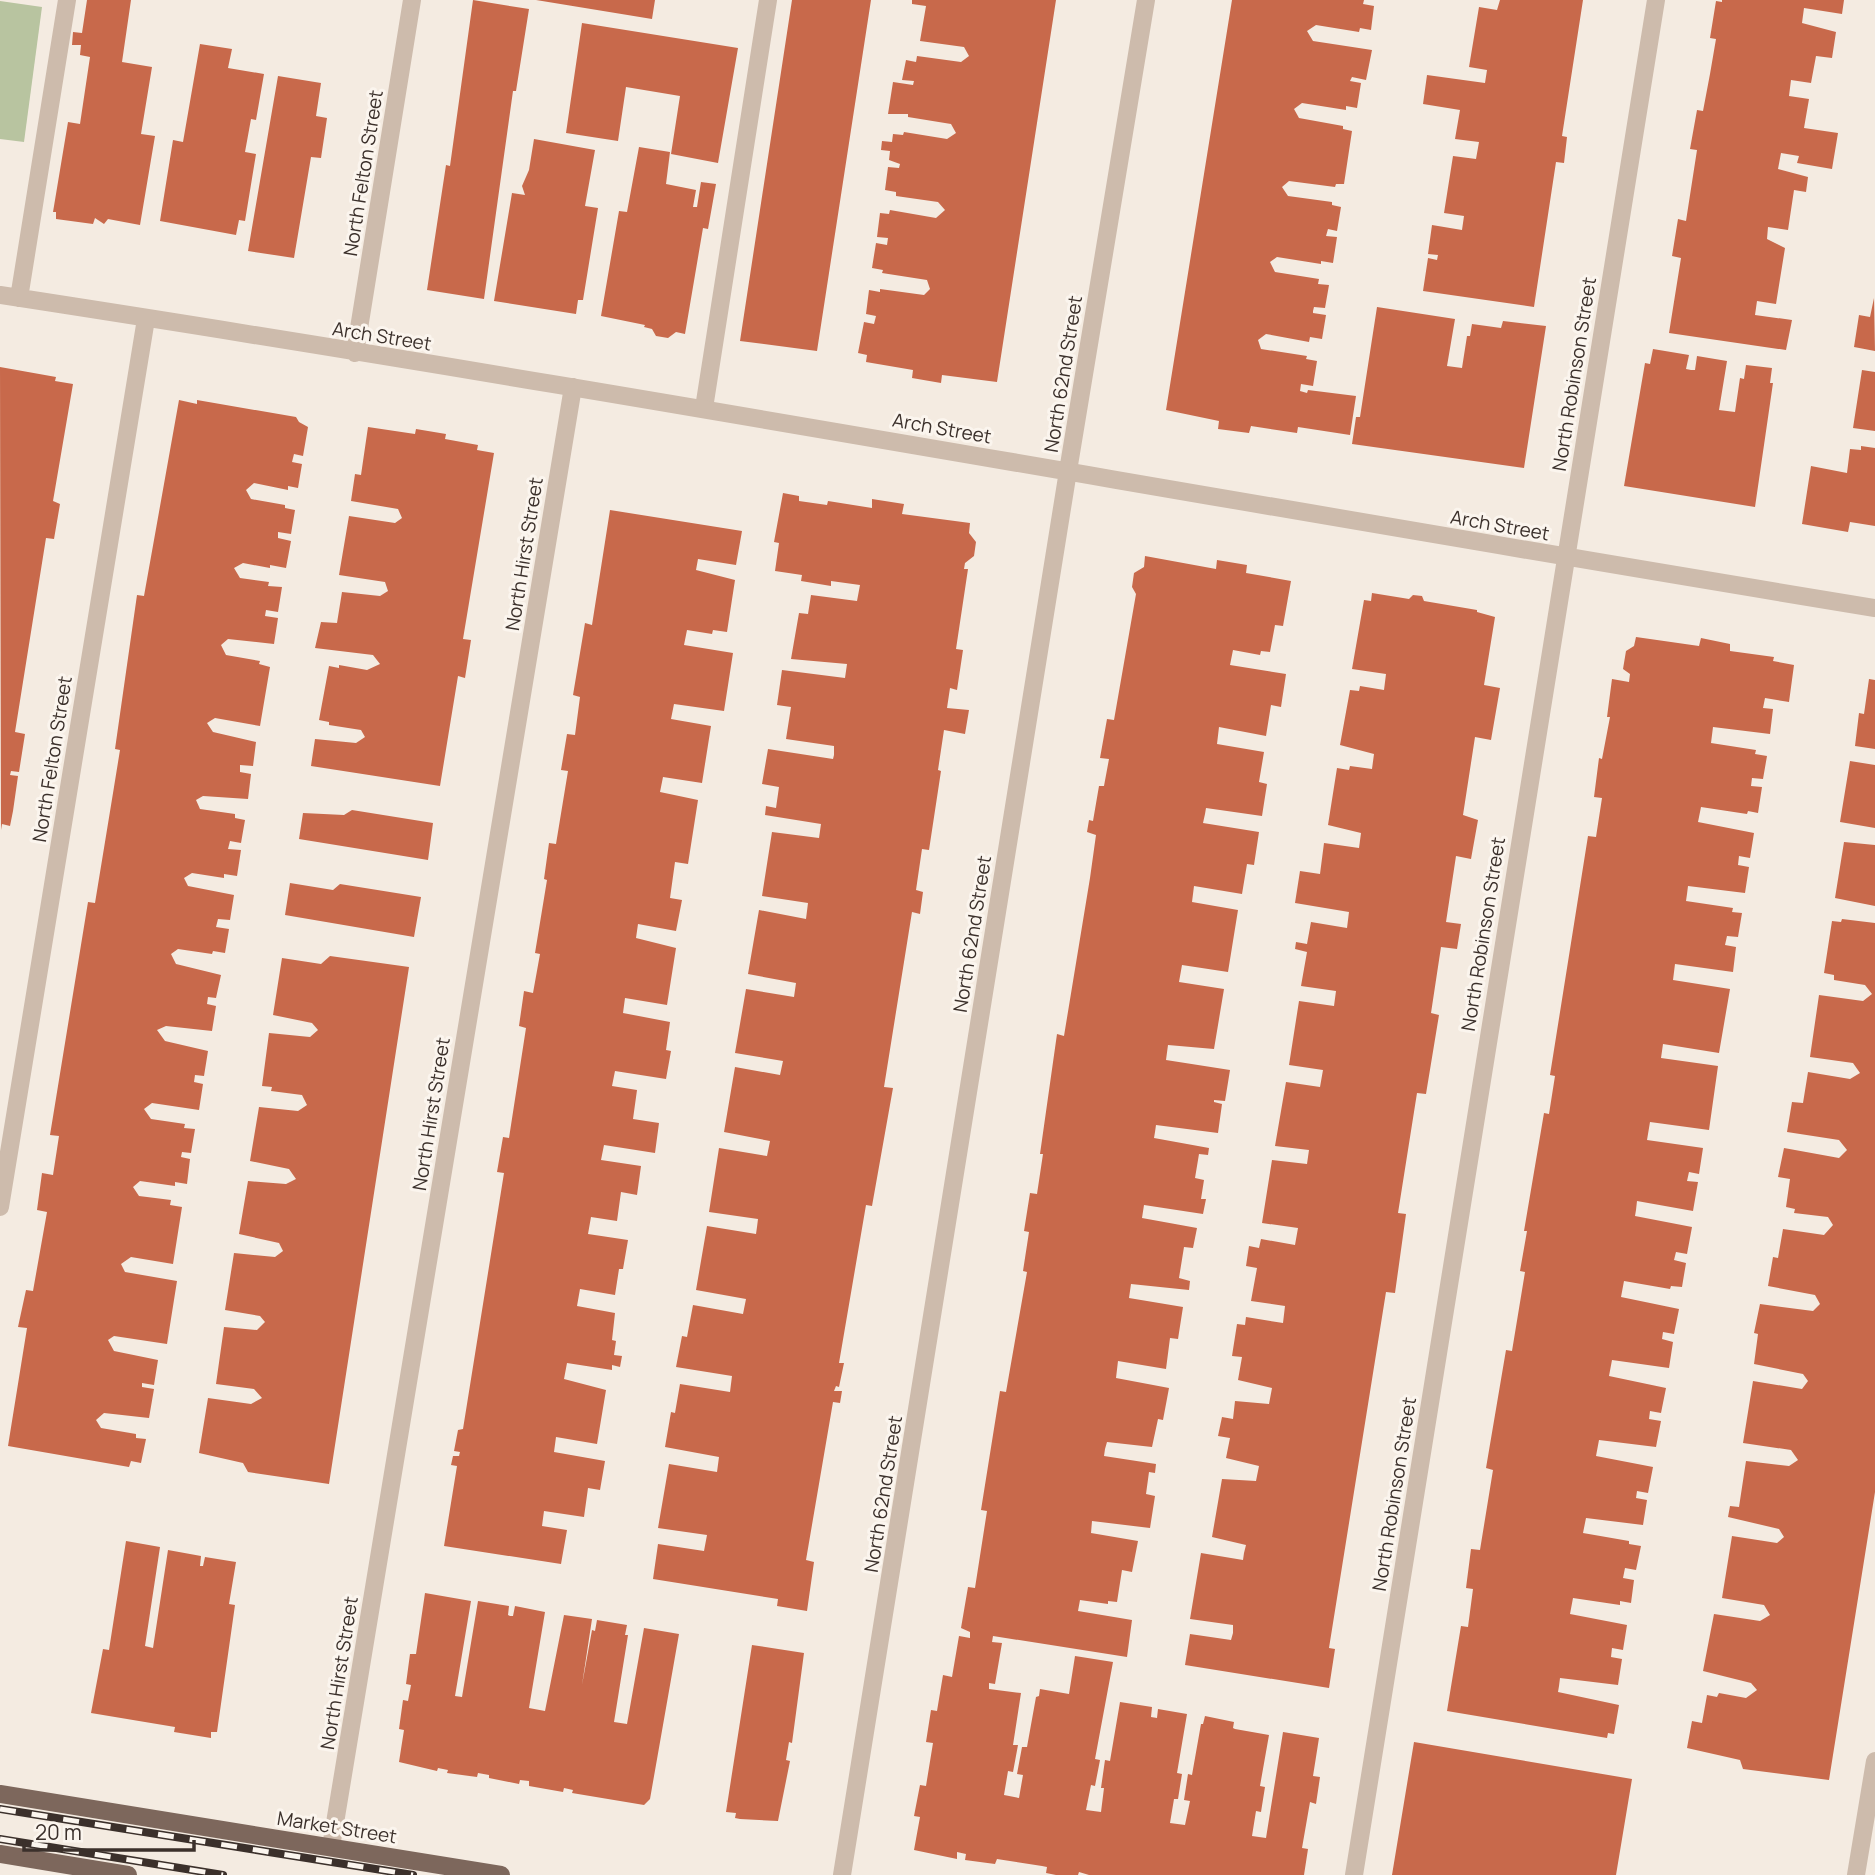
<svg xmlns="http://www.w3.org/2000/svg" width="1875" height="1875" font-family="Manrope,sans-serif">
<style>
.green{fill:#b8c4a0}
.building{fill:#c8694b}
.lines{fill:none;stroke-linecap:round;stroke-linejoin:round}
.service{stroke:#cdbbac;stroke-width:18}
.minor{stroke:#cdbbac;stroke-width:18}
.primary{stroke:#7d675c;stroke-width:18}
.rail-casing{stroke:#3b302b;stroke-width:8}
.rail{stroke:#fbf5ee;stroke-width:5;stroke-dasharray:16;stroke-linecap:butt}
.labels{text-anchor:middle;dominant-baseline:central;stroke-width:6;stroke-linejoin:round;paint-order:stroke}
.street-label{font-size:19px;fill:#3b302b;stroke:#fbf5ee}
</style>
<rect width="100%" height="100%" fill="#f4ebe1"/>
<!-- green -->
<path class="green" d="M0,1L42,7L24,142L0,139Z"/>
<!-- building -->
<path class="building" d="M87,0H131L122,62L152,67L141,134L155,136L140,225L108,219L104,224L95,218L93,224L56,219V212H53L68,122L80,124L90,57L80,55L81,45H72L73,32L82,33Z
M473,0L529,9L516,91H513L484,299L427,290L446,165L450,166Z
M536,0H655L652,19Z
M792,0H871L817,351L740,341Z
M912,0H1056L997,382L942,375L941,383L912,378L913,370L866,362L867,355L858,353L864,322L874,324L876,316L866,314L869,290L880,292V289L924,295L930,289L927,280L882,273L883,270L872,268L876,243L887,245L888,238L877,237L880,213L889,214L890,210L936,218L945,210L938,202L896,196V192L885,190L888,167L899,168L900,164L889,160L890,151L881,150L882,141L892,142L893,134L903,135L904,132L947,139L956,133L951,124L908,117V114H888L893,82L913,85L914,81L902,80L906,60L916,62L917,56L961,62L969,56L964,47L920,41L926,6L912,4Z
M1232,0H1364L1363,4L1374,6L1371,30L1360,28L1359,32L1316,25L1307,31L1313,41L1372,50L1366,80L1352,77L1350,81L1361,83L1357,108L1346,106V110L1302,103L1294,109L1299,118L1343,126V129L1352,131L1344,184H1336L1335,187L1289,181L1282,187L1288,196L1332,202V205L1341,207L1337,231L1328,229L1326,236L1337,237L1333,263L1321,261V264L1277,257L1270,262L1275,272L1319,279L1318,284L1329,285L1325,308L1314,307L1313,311V313L1326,315L1322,339L1310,337L1309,342L1266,334L1258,340L1261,349L1307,356L1306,359L1317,361L1313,386L1301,384L1300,391L1307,393L1308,390L1356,396L1350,435L1298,427L1297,433L1251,426L1249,433L1218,429L1219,421L1166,410Z
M1500,0H1583L1562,136L1567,137L1564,163L1556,162L1534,307L1423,291L1428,258L1437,260L1438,255L1428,254L1432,225L1462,230L1464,216L1444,213L1453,156L1476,159L1479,142L1455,139L1460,110L1423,104L1427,75L1485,83L1487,70L1469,67L1479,7L1497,10Z
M1722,0H1844L1842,14L1804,8L1802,23L1836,32L1832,58L1816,56L1811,83L1791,80L1789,96L1809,99L1804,128L1838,133L1832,169L1797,163L1799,156L1781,153L1778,169L1808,177L1806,192L1794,190L1788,230L1768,227L1767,239L1785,248L1776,304L1757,301L1755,315L1792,320L1786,350L1669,333L1681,258L1672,256L1678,219L1686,221L1697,150L1690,149L1697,110L1703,111L1710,74L1716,39L1710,38L1716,1L1722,2Z
M582,23L738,48L718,163L671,154L680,96L626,87L618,141L566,133Z
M200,44L232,49L228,68L264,74L256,120L251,119L245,152L256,154L245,221L239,220L236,235L160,221L173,140L183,142Z
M278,76L321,83L316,116L327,118L321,158L311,157L294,258L248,251Z
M534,139L595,150L585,206L598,208L583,300H578L576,314L494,301L512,193L525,195L522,186L529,170Z
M639,147L670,152L666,184L696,190L693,207H697L701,182L716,184L708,229L703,228L685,334L676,332L668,338L656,336L652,329L644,327L645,325L601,316L619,211L627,212Z
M1874,298L1875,351L1854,347L1859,315L1870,317Z
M1377,307L1455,319L1447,366L1462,368L1467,336H1470L1472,324L1501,328L1503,321L1546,326L1524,468L1352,444L1356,417H1360Z
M1653,349L1689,355L1686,369L1691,370H1695L1697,356L1727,361L1719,410L1735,412L1740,378L1744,379L1746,365L1772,368L1770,383H1773L1755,507L1624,486L1645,363L1650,364Z
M0,367L56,377L55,381L73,384L53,501L60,504L54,539L46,538L15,732L25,734L19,772L11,771L10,775L18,776L13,811L10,826L2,824L1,830Z
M1862,370L1875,372V431L1853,428Z
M179,400L197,404V400L296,417L299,422L308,427L303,456L294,454L292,462L302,464L298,488L288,486V490L254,483L246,490L251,499L285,505V508L295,510L291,534L278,532V538L291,541L286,568L270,565V568L243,563L234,568L240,578L269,582L268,586L282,587L278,612L266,610L265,616L278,618L274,644L228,639L221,645L226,655L260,661L259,664L270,667L260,726L215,718L207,723L213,732L256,742L253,766L240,765V772L251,774L248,799L203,796L196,800L200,809L235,814V818L245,820L241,843L230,841L228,849L241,850L237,876L224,874V878L192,873L184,878L188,886L234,895L230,920L218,919L216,927L229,929L225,953L213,951L212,954L178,949L171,954L176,964L221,975L216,998L208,997L207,1004L216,1006L212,1031L166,1026L157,1030L165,1041L208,1051L204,1076L195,1075L194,1082L203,1084L199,1110L152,1103L144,1109L151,1119L185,1124L184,1128L195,1129L191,1153L182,1152L181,1157L190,1159L187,1184L175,1182V1186L140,1181L133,1187L139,1196L171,1200L170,1205L182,1207L173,1264L131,1257L121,1264L125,1272L177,1281L167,1344L114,1336L108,1340L114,1351L158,1360L154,1385L142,1383V1387L154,1389L149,1418L104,1413L96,1420L101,1428L136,1434V1438L146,1439L141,1463L131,1461L129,1467L8,1446L27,1328L18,1327L26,1290L33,1291L47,1212L37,1210L42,1173L53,1175L59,1136L50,1135L88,902L95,903L114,787L120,750L115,749L137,595L144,596Z
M368,427L415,434L416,429L446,434L445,439L478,445L477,450L494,453L463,639L471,640L465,678L458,676L440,786L311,766L315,739L356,743L365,737L361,730L329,725V722L319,720L329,666L339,668V665L367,670L380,664L373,655L315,648L321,622L337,623L342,592L380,596L388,591L385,582L339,575L349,516L395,523L402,518L398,509L351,501L355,474L361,475Z
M1861,446L1875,448V526L1850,522L1848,532L1802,524L1811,466L1847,473L1850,449L1861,450Z
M783,493L799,496V501L827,505L828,501L872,508V499L904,504L902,514L970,523L969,533L976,542L974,556L965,563L964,569H968L956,649L963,650L957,690L950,688L947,708L969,710L965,734L944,730L938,770L941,771L929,850L922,849L916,890L923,892L920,914L912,912L884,1087L893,1088L872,1206L866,1205L839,1363H844L839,1387L836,1386L834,1391H842L840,1403L833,1402L806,1560L814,1562L807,1611L777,1606L778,1599L653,1579L658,1544L704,1551L707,1535L658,1528L669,1464L717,1472L719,1457L665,1447L671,1412L675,1413L680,1384L730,1392L732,1376L676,1367L682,1336L687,1337L693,1305L743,1314L746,1299L696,1290L707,1226L756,1234L757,1227L758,1219L709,1212L719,1148L767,1156L770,1141L724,1132L735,1067L780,1075L783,1061L735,1053L746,989L794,997L796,983L748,974L759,910L806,919L808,903L762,896L772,832L819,838L821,824L765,815L766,806L776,808L779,787L762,784L768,749L833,759L834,755V746L786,739L791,707L777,705L782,670L845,678L847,664L791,659L799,613L808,614L811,595L857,601L860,585L831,581V586L801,581L802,575L775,571L779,543L774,542Z
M610,510L742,531L736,565L698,559L696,570L735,580L727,632L713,630L712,634L687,630L684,645L733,653L724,711L674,704L671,719L711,726L702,783L663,777L660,792L698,800L688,864L675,862L670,898L682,900L676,931L638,924L636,938L676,948L667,1005L625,998L623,1013L670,1022L666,1050L671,1051L666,1079L615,1071L612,1086L637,1090L633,1119L659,1123L655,1153L604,1145L601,1160L641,1166L637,1195L621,1192L617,1221L591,1217L588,1234L628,1240L623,1269H619L615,1295L580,1289L577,1306L615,1313L612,1340L616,1341L614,1355L622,1356L620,1367L612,1365V1370L567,1363L564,1379L606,1390L597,1444L556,1437L554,1452L605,1461L600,1490L588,1488L584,1517L544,1511L542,1526L567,1530L561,1564L444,1546L457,1466L451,1465L453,1456H459L460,1452L454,1451L458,1430L463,1429L504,1173L497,1172L503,1137L509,1138L526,1028L519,1026L524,991L533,993L540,954L535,953L547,880L544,879L549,843L556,844L568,771L561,770L567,734L575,735L580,697L573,695L585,623L592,625Z
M1145,556L1216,569L1217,560L1247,565L1246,573L1291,581L1283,626L1275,625L1270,652L1261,651L1260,655L1233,650L1230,665L1286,674L1281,707L1271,705L1266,736L1219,727L1217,744L1264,752L1259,782L1267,784L1262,816L1206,808L1205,814L1203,823L1259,832L1254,865L1247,864L1242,894L1194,886L1192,902L1238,910L1228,972L1182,965L1179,982L1224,989L1214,1049L1168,1045L1166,1060L1230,1070L1225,1101L1214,1100V1102L1222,1104L1218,1133L1156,1125L1155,1132L1154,1138L1209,1148L1208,1155L1199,1154L1195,1178L1204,1180L1201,1199H1206L1203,1214L1144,1205L1142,1218L1197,1228L1193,1248L1184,1247L1179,1278L1190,1281L1189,1290L1131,1284L1129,1298L1183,1307L1178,1339L1170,1338L1166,1369L1118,1361L1116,1378L1169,1388L1163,1420L1158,1419L1152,1447L1107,1442L1105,1449L1104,1456L1156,1464L1155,1473L1149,1472L1146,1494L1155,1496L1150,1528L1092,1521L1091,1533L1138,1541L1132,1572L1122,1570L1117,1602L1108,1601V1604L1080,1600L1078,1611L1132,1620L1127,1657L993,1636L992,1642L1002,1643L995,1684L989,1683V1689L1021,1693L1013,1745H1018L1013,1772L1008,1771L1004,1795L1019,1798L1023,1775L1017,1774L1022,1747H1027L1036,1697L1039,1696L1040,1689L1069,1694L1075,1656L1113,1662L1095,1759L1100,1760L1095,1786L1091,1785L1086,1810L1101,1812L1104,1788H1101L1105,1760L1110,1761L1120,1702L1152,1707L1151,1717L1157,1718L1158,1709L1187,1714L1177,1773L1182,1774L1178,1799H1174L1170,1823L1185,1825L1190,1801L1184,1800L1188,1774L1192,1775L1201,1724H1203L1205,1716L1234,1722L1233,1728L1235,1729L1269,1735L1260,1786L1265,1787L1261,1812L1256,1811L1252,1836L1266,1838L1283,1732L1319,1738L1313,1776L1320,1777L1316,1804L1310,1802L1302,1848L1308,1849L1304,1875H1089L1079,1872L1078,1875H1056L1046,1873L1047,1867L1042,1866L997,1859L995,1864L965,1860L966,1854L957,1852V1859L914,1850L920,1817L914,1816L920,1785L926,1786L933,1743L926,1742L931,1710L937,1711L943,1675L952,1677L959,1636L970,1638V1632L961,1628L968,1587L975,1588L987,1511L981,1510L1000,1391L1006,1392L1027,1272L1023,1271L1029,1232L1024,1231L1030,1193L1037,1194L1043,1154H1040L1057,1034L1064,1036L1090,878L1096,835L1087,832L1089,820L1093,821L1099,786H1104L1109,759L1100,758L1107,719L1114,720L1136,594L1132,587L1134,573L1144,567Z
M1372,593L1409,599L1413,595L1422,596L1424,601L1477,610V612L1495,617L1484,685L1500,688L1491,740L1475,737L1463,815L1478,820L1471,859L1456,856L1446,922L1461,924L1457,949L1441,947L1431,1013L1439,1015L1426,1094L1417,1093L1398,1213L1406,1214L1395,1293L1386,1292L1329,1648L1335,1649L1329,1688L1185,1665L1190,1634L1231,1640L1233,1633V1625L1190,1619L1201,1553L1243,1560L1244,1553L1246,1545L1212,1537L1222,1479L1256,1481L1259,1466L1226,1458L1230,1438L1218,1436L1222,1417L1233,1419L1235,1401L1269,1404L1272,1388L1238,1380L1242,1357L1232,1356L1237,1324L1245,1325L1246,1317L1283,1323L1285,1306L1251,1301L1257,1268L1246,1266L1249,1246L1259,1248L1261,1239L1295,1245L1298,1228L1262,1223L1272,1160L1307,1164L1309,1150L1275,1146L1281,1111L1286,1082L1320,1087L1323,1070L1289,1065L1299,1001L1334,1006L1336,991L1301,986L1307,952L1295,949L1296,942L1307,944L1311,922L1347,928L1349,912L1295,903L1300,871L1320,874L1324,843L1359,848L1361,833L1328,825L1337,768L1349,770L1350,766L1372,769L1374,754L1340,745L1350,690L1359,691L1360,686L1384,690L1386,674L1352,669L1364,600L1371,601Z
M1636,637L1699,646L1701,638L1730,644V651L1774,657L1773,661L1794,665L1789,702L1765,698L1763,708L1773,709L1770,734L1713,727L1711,743L1756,750L1755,754L1767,756L1763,779L1752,778L1751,786L1762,787L1758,813L1748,811L1747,814L1701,807L1698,822L1754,833L1750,858L1739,856L1738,865L1749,867L1745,893L1688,886L1687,894L1686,901L1733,908L1732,912L1742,913L1738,937L1727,936L1725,945L1736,947L1733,972L1675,964L1673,980L1730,989L1719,1053L1663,1044L1661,1058L1718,1066L1709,1130L1650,1122L1647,1140L1703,1148L1699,1174L1689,1172L1687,1181L1698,1182L1693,1211L1637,1201L1636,1210L1635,1216L1692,1227L1687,1254L1676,1252L1674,1260L1686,1263L1682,1287L1671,1286L1670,1289L1624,1281L1621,1297L1679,1309L1674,1334L1663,1332L1662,1339L1673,1342L1669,1368L1612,1360L1609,1376L1666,1388L1661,1413L1650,1411L1649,1419L1661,1421L1656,1447L1599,1440L1596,1456L1653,1467L1648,1493L1637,1491L1636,1498L1647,1500L1643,1525L1586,1518L1583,1533L1629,1541V1544L1641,1546L1636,1570L1625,1568L1623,1578L1634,1580L1631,1603L1620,1601V1605L1573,1598L1570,1614L1627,1625L1623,1650L1612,1648L1611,1657L1622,1659L1618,1685L1560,1678L1559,1686L1558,1692L1619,1705L1614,1734L1608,1733L1607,1738L1447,1711L1461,1626L1468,1627L1473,1589L1466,1588L1471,1549L1480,1550L1493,1470L1486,1468L1506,1350L1512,1351L1525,1272L1520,1271L1527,1231H1524L1544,1113L1549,1114L1555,1076L1550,1075L1588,836L1596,837L1602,798L1594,797L1599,758L1602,759L1610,717H1607L1612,679L1629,682L1630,674L1623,669L1626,651L1634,646Z
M1869,679L1875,680V749L1855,746L1859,713L1864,714Z
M1850,761L1875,765V828L1840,822Z
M352,810L433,823L428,860L299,839L303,813L344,815Z
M1844,842L1875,845V906L1835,898Z
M290,883L333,890L340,884L421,897L414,937L285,915Z
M1842,919L1875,923V1492L1829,1780L1743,1769L1740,1760L1687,1748L1692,1721L1702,1723L1707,1695L1717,1697L1719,1693L1746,1698L1757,1690L1751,1683L1703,1671L1714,1614L1760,1621L1770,1615L1764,1605L1722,1598L1732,1536L1777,1543L1784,1537L1779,1529L1728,1517L1730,1506L1739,1507L1746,1461L1789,1466L1798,1460L1791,1450L1743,1443L1753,1381L1802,1389L1808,1381L1803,1374L1754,1364L1758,1334L1754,1333L1760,1304L1813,1311L1820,1304L1815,1295L1768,1286L1773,1257L1778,1258L1783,1229L1824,1235L1833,1225L1828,1217L1794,1213L1795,1209L1786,1207L1790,1179L1778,1177L1784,1148L1839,1158L1847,1150L1839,1140L1787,1132L1792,1102L1803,1103L1808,1072L1850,1079L1860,1073L1853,1063L1810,1057L1819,995L1863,1001L1872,994L1865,985L1834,980V975L1824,973L1832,921L1841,922Z
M330,956L409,967L329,1484L248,1472L243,1463L199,1453L208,1398L251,1404L262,1398L254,1389L216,1384L224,1327L257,1330L265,1322L260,1316L225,1310L234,1253L275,1257L283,1251L279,1243L239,1234L248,1181L286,1184L296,1179L289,1169L250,1161L259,1107L298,1111L307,1105L302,1095L271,1091L272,1087L262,1086L269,1033L310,1037L318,1030L312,1023L273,1015L282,958L321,964Z
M126,1541L160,1547L145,1646L153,1648L168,1550L201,1556L200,1566H203L205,1557L236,1562L229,1604L235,1605L217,1732H211V1738L174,1732L175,1727L91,1713L103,1649L109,1650Z
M425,1593L471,1601L455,1696L462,1697L478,1601L509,1606L508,1615L510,1616H513L515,1606L545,1612L529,1708L545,1711L564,1615L592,1619L582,1685L592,1630L595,1631L597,1620L627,1625L625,1635H628L614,1722L627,1724L644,1628L679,1634L650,1799L644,1805L572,1793L573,1790L564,1788L563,1792L529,1786V1781L520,1780L519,1784L489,1778V1775L478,1773L477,1777L447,1773L448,1770L438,1768L437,1771L399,1762L404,1730L399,1729L403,1700L408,1701L411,1685L406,1684L410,1654H416Z
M752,1645L804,1653L792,1743L789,1742L786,1760L790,1761L778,1821L740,1819L735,1818L736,1813L726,1812Z
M1414,1742L1632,1779L1616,1875H1392Z"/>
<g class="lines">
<!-- service -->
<path class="service" d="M704,408L768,0"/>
<!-- minor -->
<path class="minor" d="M0,295C626,391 1250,506 1875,608
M19,298L67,0
M355,353L412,0
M0,1207L146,319
M331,1847L573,387
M842,1875L1068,471L1146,0
M1354,1875L1656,0
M1856,1875L1875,1761"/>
<!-- primary -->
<path class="primary" d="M0,1794L501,1875
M0,1854L128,1875"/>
<!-- rail casing -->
<g class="rail-casing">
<path id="rail" d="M0,1809L413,1875
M0,1839L223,1875"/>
</g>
<!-- rail -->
<use href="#rail" class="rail"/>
</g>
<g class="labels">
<!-- street labels -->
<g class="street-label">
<text transform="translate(363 173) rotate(-81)">North Felton Street</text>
<text transform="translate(382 336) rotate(9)">Arch Street</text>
<text transform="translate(1063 374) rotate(-81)">North 62nd Street</text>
<text transform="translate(1574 374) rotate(-81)">North Robinson Street</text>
<text transform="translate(942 428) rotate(10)">Arch Street</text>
<text transform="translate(1500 525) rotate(10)">Arch Street</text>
<text transform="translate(524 554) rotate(-81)">North Hirst Street</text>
<text transform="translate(52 759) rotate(-81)">North Felton Street</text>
<text transform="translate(972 934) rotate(-81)">North 62nd Street</text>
<text transform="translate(1483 934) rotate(-81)">North Robinson Street</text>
<text transform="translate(431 1114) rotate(-81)">North Hirst Street</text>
<text transform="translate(883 1494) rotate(-81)">North 62nd Street</text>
<text transform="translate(1394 1494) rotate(-81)">North Robinson Street</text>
<text transform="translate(339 1673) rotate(-81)">North Hirst Street</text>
<text transform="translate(337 1827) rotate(9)">Market Street</text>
</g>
</g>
<!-- scale -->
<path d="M24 1840v10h170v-10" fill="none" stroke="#3b302b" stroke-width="3.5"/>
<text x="35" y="1840" font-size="21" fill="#3b302b" stroke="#fbf5ee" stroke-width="5" paint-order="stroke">20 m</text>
</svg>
